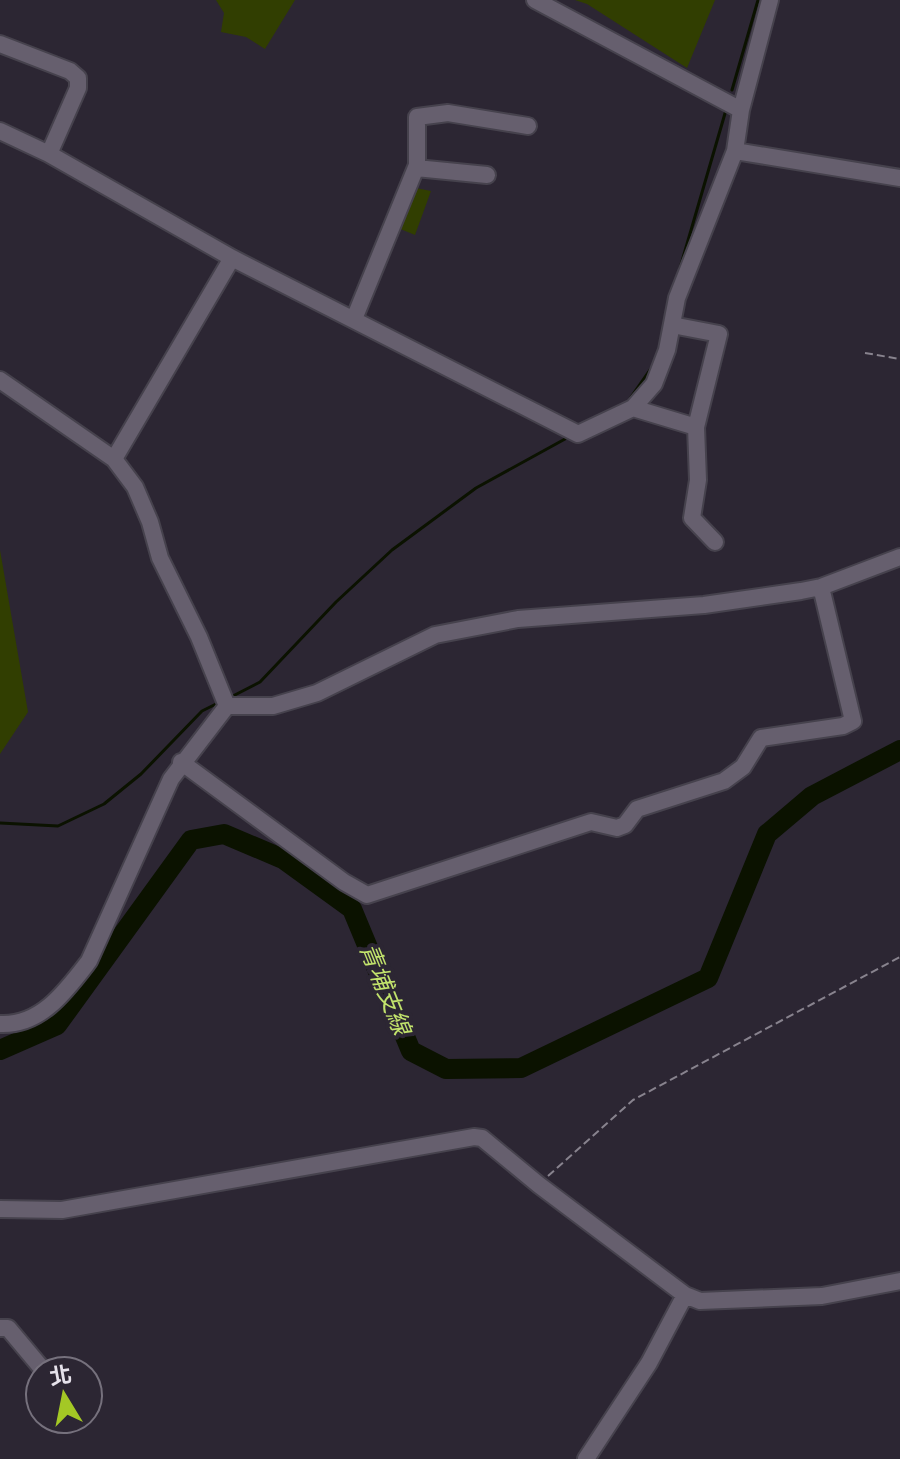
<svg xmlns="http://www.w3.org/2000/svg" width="900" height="1459" font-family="Signika,'Noto Sans TC',sans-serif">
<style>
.green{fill:#313e01}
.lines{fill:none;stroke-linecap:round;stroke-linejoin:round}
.stream{stroke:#0b1200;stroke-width:3}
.river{stroke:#0b1200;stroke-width:20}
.minor-casing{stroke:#46424d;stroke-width:20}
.path{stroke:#88838e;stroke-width:2;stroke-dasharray:8 4;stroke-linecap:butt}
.minor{stroke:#665f6e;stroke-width:16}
.labels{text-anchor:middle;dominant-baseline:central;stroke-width:8;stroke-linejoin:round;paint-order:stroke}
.water-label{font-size:24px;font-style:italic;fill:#c2e36c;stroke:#2c2633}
</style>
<rect width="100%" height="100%" fill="#2c2633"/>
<!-- green -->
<path class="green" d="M216,0H295L265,49L246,37L221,32L224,13Z
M575,0H715L687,68L587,4Z
M416,188L431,191L415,235L398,228Z
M0,550L28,712L0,754Z"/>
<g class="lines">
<!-- stream -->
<path class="stream" d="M732,90L758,0
M680,268L726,110
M629,400L652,367
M229,698L260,682L336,602L392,550L476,488L565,439
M0,823L58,826L104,804L141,774L202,711L218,703"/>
<!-- river -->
<path class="river" d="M0,1050L57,1025L191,840L224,834L283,859L352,909L411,1051L446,1069L521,1068L708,978L767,834L812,796L900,750"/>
<!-- minor casing -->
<g class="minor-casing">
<path id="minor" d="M535,0L741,110
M0,44L70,71L78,78V88L49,154L232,258L578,434L633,408L654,384L667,350L677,298L735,151L741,110L770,0
M0,131L49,154
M735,151L900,178
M416,168L487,175
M354,319L417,165V117L448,113L528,126
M672,325L719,334L696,427L698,480L692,518L715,542
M0,380L114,459L135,487L150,522L160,558L199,637L227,706
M633,408L696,427
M114,459L232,258
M227,706H273L317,693L435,635L518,619L704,605L801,591L821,587L900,557
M181,762L344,882L367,895L591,822L617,828L625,825L637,809L724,781L743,767L761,738L843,726L853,721L821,587
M0,1024C41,1026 66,991 89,961L171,779L227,706
M0,1209L62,1210L474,1137L482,1138L539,1185L685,1295L700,1301L822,1296L900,1281
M0,1328H8L44,1371
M586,1459L649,1363L685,1295"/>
</g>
<!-- path -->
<path class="path" d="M865,353L900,359
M548,1176L633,1100L900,957"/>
<!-- minor -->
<use href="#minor" class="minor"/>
</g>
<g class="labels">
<!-- water labels -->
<g class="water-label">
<text transform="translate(385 989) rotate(68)">青埔支線</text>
</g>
</g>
<!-- north arrow -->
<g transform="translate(64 1395) rotate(350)"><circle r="38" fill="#2c2633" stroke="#76717d" stroke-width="2"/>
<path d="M0-6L14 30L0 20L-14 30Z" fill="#a4c825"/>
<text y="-12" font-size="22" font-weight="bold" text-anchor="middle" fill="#e6e2eb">北</text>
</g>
</svg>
